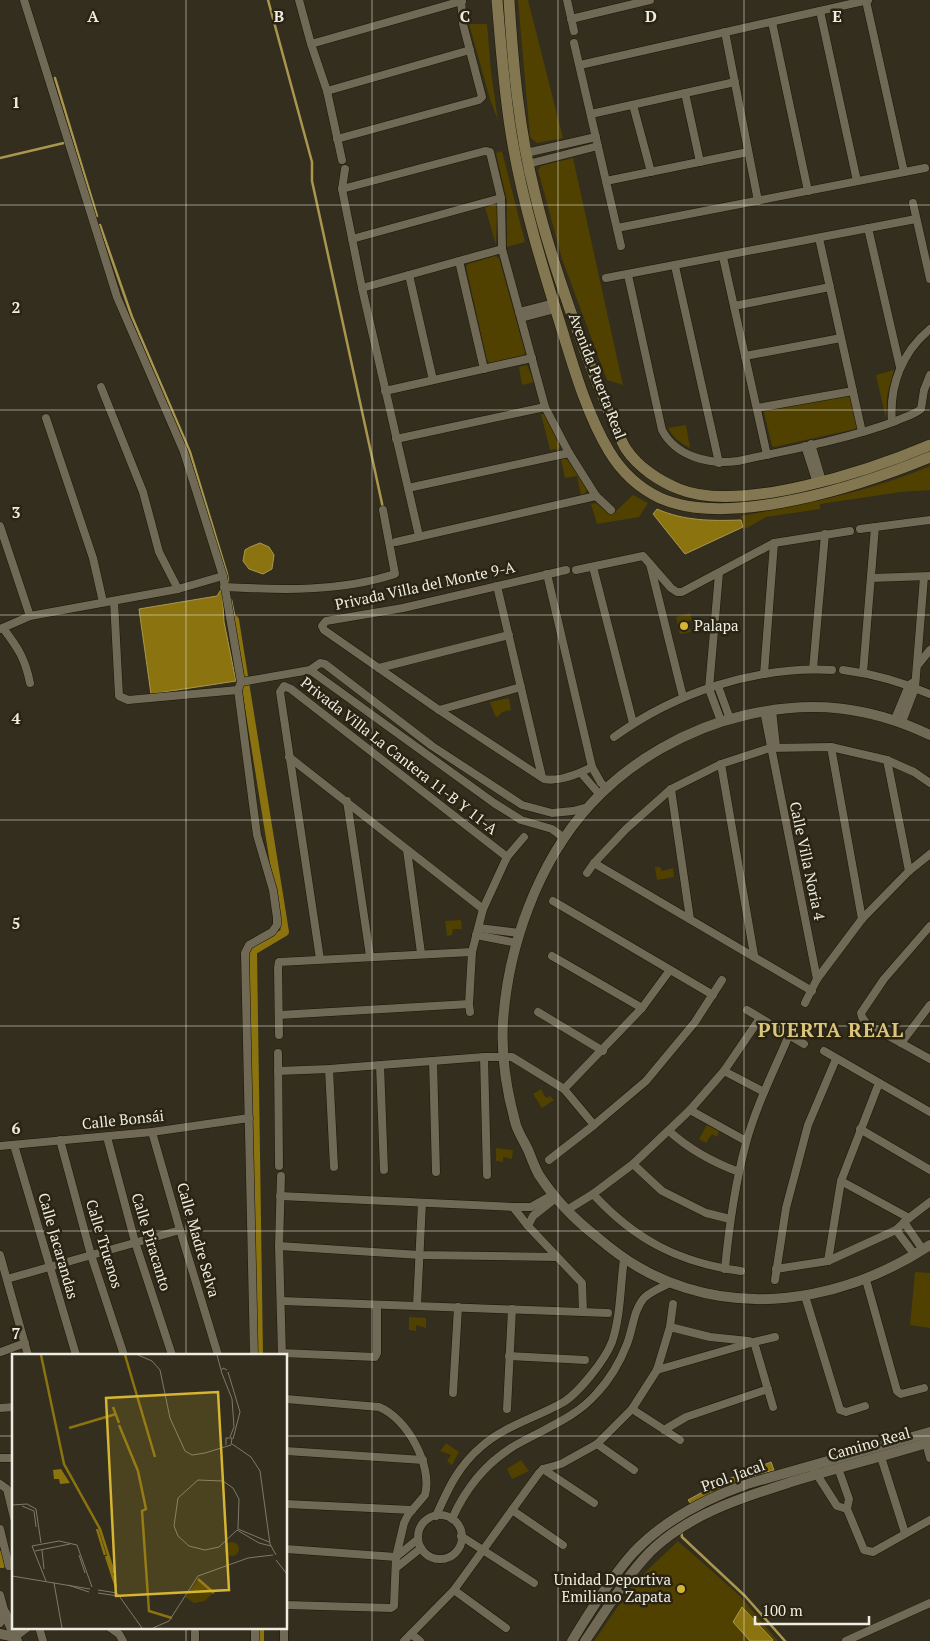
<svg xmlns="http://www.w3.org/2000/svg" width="930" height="1641" font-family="'PT Serif',serif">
  <rect width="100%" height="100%" fill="#332e1d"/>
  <!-- green -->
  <g fill="#504100">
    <path d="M518,0h10l35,138 -26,5 -7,-6z"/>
    <path d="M469,24h18l4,47 7,50 -8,-22z"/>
    <path d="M502,151l23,91 -18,5v-46l-11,-48z"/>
    <path d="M573,158l50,227 -16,-5 -45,-121 -24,-89 3,-4z"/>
    <path d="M494,205l3,2 -1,38 -11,-38z"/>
    <path d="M495,256l4,2 26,94 -1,3 -34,8 -3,-3 -21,-93 2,-3z"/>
    <path d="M527,365l7,17 -12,3 -3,-18z"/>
    <path d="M894,370l-7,26 -1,23 -10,-44z"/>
    <path d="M847,396l4,1 6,30 -2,2 -81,18 -2,-1 -8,-33 1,-2z"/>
    <path d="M541,414h4l15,32 -1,3 -9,1z"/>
    <path d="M686,425l4,23c-10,-5 -16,-10 -22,-20z"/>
    <path d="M565,458l3,2 19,30 -1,3 -5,2 -4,-19 -12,2 -4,-19z"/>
    <path d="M930,466v24l-29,2 -81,12v5l-54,8 -21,12 -4,-13c65,-12 128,-24 189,-50z"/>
    <path d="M633,495l15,8 -9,14 -42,7 -6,-20 5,-1 12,10 5,1z"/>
    <path d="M690,613l2,7 -5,1 4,11 -11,2 -4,-17z"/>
    <path d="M509,698l2,12 -9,2 -4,5 -3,-1 -5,-14z"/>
    <path d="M655,867h5l2,4 11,-3 1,9 -17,3z"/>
    <path d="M461,920l1,9h-9l-1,6 -5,1 -2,-15z"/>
    <path d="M541,1089l5,9 4,-2 4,4 -12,8 -9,-14z"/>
    <path d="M707,1125l12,6 -2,6 -5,-3 -6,9 -7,-4z"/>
    <path d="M496,1148l17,2 -1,9 -9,-2v5l-7,-1z"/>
    <path d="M915,1272l15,1v55l-20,-3z"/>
    <path d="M409,1317l17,1v10l-10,-3v6l-7,-1z"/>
    <path d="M446,1443l13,9 -7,13 -5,-4 4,-6 -11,-4z"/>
    <path d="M521,1460l8,11 -17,8 -5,-10z"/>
    <path d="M678,1541l61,54 39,46h-184l41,-59z"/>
  </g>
  <!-- water -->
  <g fill="#8b7310" stroke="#a9974f">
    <path d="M657,509c27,12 55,12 84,11l2,7 -58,27 -32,-40z"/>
    <path d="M260,543l9,4 5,8 -2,14 -9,5 -14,-5 -6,-8 2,-11 5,-3z"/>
    <path d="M222,588l2,34 12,59 -85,13 -12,-85 78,-13z"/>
    <path d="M771,1462l3,8c-29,7 -56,21 -83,34l-3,-4 33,-18z"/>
    <path d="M742,1607l31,33 -1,1h-22l-17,-19z"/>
  </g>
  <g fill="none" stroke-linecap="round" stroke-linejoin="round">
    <!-- stream -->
    <g stroke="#a9974f" stroke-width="2.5">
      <path d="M268,0l44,162v19l71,327"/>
      <path d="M55,78l42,138"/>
      <path d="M0,158l68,-16"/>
      <path d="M100,225l32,92 58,135 37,122 1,8"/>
      <path d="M231,600l4,20"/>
      <path d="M681,1530l1,7 63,59 40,45"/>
    </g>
    <!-- canal -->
    <g stroke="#8b7310" stroke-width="8">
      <path d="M235,620l50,312 -32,19 6,404"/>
      <path d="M0,1555l2,9"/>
      <path d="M260,1627v14"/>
    </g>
    <defs>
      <g id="minor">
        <path d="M24,0l93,297 67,155 39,124 18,106 -3,8 19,145 16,55 4,28v7l-5,7 -23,13 -4,8 9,402"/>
        <path d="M299,0l12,44 16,47 15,69"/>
        <path d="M567,0l7,31"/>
        <path d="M866,1l38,171"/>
        <path d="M820,11l37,170"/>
        <path d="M571,19l79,-19"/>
        <path d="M772,22l36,169"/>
        <path d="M725,32l33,169"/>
        <path d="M574,43l47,203"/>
        <path d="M311,44l151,-43"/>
        <path d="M580,65l288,-65"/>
        <path d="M327,91l143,-41"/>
        <path d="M685,93l15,69"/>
        <path d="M633,105l18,67"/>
        <path d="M591,114l144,-32"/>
        <path d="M337,139l142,-39 3,-3 -19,-73 -2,-24"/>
        <path d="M526,153l70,-16"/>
        <path d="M528,164l70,-18"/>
        <path d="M345,169l-3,20 20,99 57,248"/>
        <path d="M606,181l142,-29"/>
        <path d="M342,189l143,-38 5,1 11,46 1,51 43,158 24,46 27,43 15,14"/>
        <path d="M913,203l17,76"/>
        <path d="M617,228l308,-60"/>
        <path d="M868,228l32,139"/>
        <path d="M819,238l43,194"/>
        <path d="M352,239l149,-41"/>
        <path d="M723,257l44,198"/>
        <path d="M459,261l25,108"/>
        <path d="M675,266l44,197"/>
        <path d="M409,275l24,105"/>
        <path d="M628,275l34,155c14,27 48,35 76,31 51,-11 110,-22 158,-40 8,-4 18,-6 25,-12l3,-19 6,-15"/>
        <path d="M606,278l310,-59"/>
        <path d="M362,288l140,-39"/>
        <path d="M734,306l96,-19"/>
        <path d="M519,312l35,-9"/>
        <path d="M521,318l34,-9"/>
        <path d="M745,356l96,-18"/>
        <path d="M101,387l42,105 16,60 19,37"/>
        <path d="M385,391l147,-33"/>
        <path d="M757,408l96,-17"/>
        <path d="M46,418l47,140 10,44"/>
        <path d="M892,422c-3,-36 10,-70 38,-93"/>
        <path d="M396,439l149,-32"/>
        <path d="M811,444l11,37"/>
        <path d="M805,446l11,34"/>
        <path d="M408,488l161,-35"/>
        <path d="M0,526l30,90"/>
        <path d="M860,529l70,-9"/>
        <path d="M396,542l200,-46"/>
        <path d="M650,564l33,133"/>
        <path d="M593,567l40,156"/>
        <path d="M566,570l-163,38 -77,13 -4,5 2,4 115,80 105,69c16,3 34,-5 48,-12"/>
        <path d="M576,570l67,-14 28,32 6,4h5l92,-49 76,-12"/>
        <path d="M719,573l-10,116 12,32"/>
        <path d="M547,574l45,193 9,16 6,5"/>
        <path d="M871,578l59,-2"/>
        <path d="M497,586l45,191"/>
        <path d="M224,587c57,3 116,5 171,-13l-12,-64"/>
        <path d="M114,601l5,95 9,4 110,-10"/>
        <path d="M3,628c15,20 22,30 27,55"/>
        <path d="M0,629l30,-13 148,-27 45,-13"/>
        <path d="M917,666l13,-16"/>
        <path d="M379,668l130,-33"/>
        <path d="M813,669l12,-135"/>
        <path d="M310,670l184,133 27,17 31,9 12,9"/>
        <path d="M843,670c31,4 59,12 87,24"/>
        <path d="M863,673l12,-146"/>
        <path d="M764,674l10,-131"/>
        <path d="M241,682l69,-12 10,-7 5,1 107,82 90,59 30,8 21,-2 15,-4"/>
        <path d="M718,686l12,33"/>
        <path d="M439,710l82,-23"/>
        <path d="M772,710l4,37"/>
        <path d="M764,711l53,268"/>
        <path d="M895,719l14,-34 3,-2"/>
        <path d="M902,722l13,-34 9,-111"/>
        <path d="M614,737c62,-45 142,-71 218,-67"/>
        <path d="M831,747l31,172"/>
        <path d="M289,757l194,152"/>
        <path d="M887,760l22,111"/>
        <path d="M721,764l33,191"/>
        <path d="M581,773l19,22"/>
        <path d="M671,789l19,130"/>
        <path d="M347,801l23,155"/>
        <path d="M407,850l14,103"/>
        <path d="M594,863l218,128"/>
        <path d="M587,873l7,-10 32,-34 45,-40 50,-25 49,-16 61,-1 56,13 27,12 16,11"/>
        <path d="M553,901l160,94"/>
        <path d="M930,926l-46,53 -23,34 1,4 5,7 63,35"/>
        <path d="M479,928l40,5"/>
        <path d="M476,935l41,8"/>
        <path d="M552,956l90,52"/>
        <path d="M320,959l-40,-267 4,-6 7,3 216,168"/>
        <path d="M805,1003l12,-24 45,-60 47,-48 21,-17"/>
        <path d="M747,1010l57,34"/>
        <path d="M470,1012l-1,-8 3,-52 11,-43 24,-52 17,-20"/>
        <path d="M538,1012l65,39"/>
        <path d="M279,1015l190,-11"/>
        <path d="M279,1035l-1,-67 1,-6 193,-10"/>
        <path d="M901,1043l29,-38"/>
        <path d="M824,1051l106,61"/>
        <path d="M278,1053l1,113"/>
        <path d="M484,1057l3,118"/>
        <path d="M433,1061l3,111"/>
        <path d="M380,1065l4,105"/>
        <path d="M329,1069l5,98"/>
        <path d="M278,1071l51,-2 155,-12h28l52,32 30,36"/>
        <path d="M724,1071l40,21"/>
        <path d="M564,1089l78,-81 28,-38"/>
        <path d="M690,1110l56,31"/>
        <path d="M860,1129l70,41"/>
        <path d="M669,1131c21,19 43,31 70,41"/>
        <path d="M152,1132l28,98 38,125"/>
        <path d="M107,1137l28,105 37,113"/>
        <path d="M60,1140l31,115 33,100"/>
        <path d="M14,1145l62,210"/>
        <path d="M0,1146l152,-14 97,-14"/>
        <path d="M549,1160l45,-35 52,-44 49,-59 27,-42"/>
        <path d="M633,1164l29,27 44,22 24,6"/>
        <path d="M281,1176l-2,70 3,109"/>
        <path d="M841,1181l68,37"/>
        <path d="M593,1194c42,46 87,69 148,77"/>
        <path d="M280,1196l233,11 15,19 54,57 1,29"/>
        <path d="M513,1207h18l23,-13"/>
        <path d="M567,1210l26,-16 40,-30 57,-54 34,-39 36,-53"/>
        <path d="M904,1222l19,28"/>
        <path d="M528,1226l5,-10 19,-15"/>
        <path d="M896,1230l19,25"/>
        <path d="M279,1246l141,9 136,2"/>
        <path d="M0,1255l28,100"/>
        <path d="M828,1261l13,-80 38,-98"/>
        <path d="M725,1269c4,-43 10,-85 21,-126 10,-37 28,-72 43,-108"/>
        <path d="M776,1269l52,-8 68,-31 13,-12 21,-16"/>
        <path d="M7,1279l173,-49"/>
        <path d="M775,1280l11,-72 22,-83 28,-66"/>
        <path d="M866,1280l31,111 4,3 23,-6"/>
        <path d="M805,1296l35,114 6,2 19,-6"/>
        <path d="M282,1301l326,12"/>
        <path d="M417,1305l5,-102"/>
        <path d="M670,1327l40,10 39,4"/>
        <path d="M754,1342l19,65"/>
        <path d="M1,1352l24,-9"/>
        <path d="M282,1353l93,4 2,-4v-48"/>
        <path d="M509,1356l76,4"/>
        <path d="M657,1370l97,-28 21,-5"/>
        <path d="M453,1393l5,-86"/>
        <path d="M286,1399l93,8c28,11 54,59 46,88l-17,20 -4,8 -8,34 -2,49 -3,2 -105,-3"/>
        <path d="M0,1408l14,-1"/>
        <path d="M507,1409l5,-100"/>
        <path d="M632,1409l48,31"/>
        <path d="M664,1430l22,-13 82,-28"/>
        <path d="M926,1443l4,15"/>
        <path d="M597,1444l37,26"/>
        <path d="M286,1451l137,9"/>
        <path d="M881,1457l24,76"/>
        <path d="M0,1458h14"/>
        <path d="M838,1468l11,31 -2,10 17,41 9,2 57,-32"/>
        <path d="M543,1469l51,34"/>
        <path d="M814,1470l23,36 10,3"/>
        <path d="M0,1484l7,5 7,29"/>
        <path d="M286,1504l126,6"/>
        <path d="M512,1510l51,35"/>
        <circle cx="440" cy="1537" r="22"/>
        <path d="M436,1516c12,-27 22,-50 46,-70 23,-20 53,-28 80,-43 16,-9 43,-43 50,-61 9,-27 8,-55 12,-83"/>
        <path d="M452,1519c15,-34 39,-62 73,-79 26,-14 52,-24 72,-47 13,-14 23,-31 30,-49 6,-15 6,-33 17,-46 6,-6 18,-11 26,-15"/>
        <path d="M0,1529l9,37"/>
        <path d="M461,1536l73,47"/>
        <path d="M286,1549l110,8 22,-18"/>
        <path d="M396,1568l25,-20"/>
        <path d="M454,1590l52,38"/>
        <path d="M0,1595l5,18 -5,10"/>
        <path d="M39,1627l4,14"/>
        <path d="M109,1627l10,7 4,7"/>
        <path d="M411,1634l9,7"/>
        <path d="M15,1637l13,-10"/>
        <path d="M195,1641v-9"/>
        <path d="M255,1641v-14"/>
        <path d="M284,1641v-14"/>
        <path d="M404,1641l50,-51 85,-117 4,-4 18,-5 36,-20 35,-35 25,-39 13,-43 3,-23"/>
        <path d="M846,1641l84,-38"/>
      </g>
      <g id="tertiary">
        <path d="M930,735c-61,-29 -118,-35 -184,-20 -58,13 -116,46 -156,90 -52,57 -82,141 -87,217 -2,33 4,71 13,103 3,9 9,18 13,27 3,8 6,16 10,23 15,23 36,45 58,62 28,24 54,40 89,51 83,26 173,4 244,-43"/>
        <path d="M0,1612l5,1 12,28"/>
        <path d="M0,1634l15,3"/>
        <path d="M572,1641c18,-30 38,-62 61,-88 31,-33 72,-54 114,-69l183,-52"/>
        <path d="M585,1641c21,-30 40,-63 65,-89 39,-38 91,-54 141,-70 46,-14 93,-26 139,-40"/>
      </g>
      <g id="secondary">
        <path d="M497,0c4,46 7,93 15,139 11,66 31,130 51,194 12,39 25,83 46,118 12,20 30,37 51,47 70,31 202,-13 270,-41"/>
        <path d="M509,0c4,65 10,131 26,194 13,55 32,109 52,163 10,25 19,50 30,74 3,5 5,12 9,18 12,18 33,32 53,40 61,25 192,-19 251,-44"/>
      </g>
    </defs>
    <!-- minor casing -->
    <use href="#minor" stroke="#1b1606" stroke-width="9"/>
    <!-- tertiary casing -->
    <use href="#tertiary" stroke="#1b1606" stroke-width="11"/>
    <!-- secondary casing -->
    <use href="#secondary" stroke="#1b1606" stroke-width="12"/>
    <!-- minor -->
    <use href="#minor" stroke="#6f6956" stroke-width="8"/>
    <!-- tertiary -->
    <use href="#tertiary" stroke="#6f6956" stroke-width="10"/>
    <!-- secondary -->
    <use href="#secondary" stroke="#827750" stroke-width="11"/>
  </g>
  <!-- grid -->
  <path fill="none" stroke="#efece1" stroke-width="1" stroke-opacity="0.55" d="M186,0v1355M372,0v1641M558,0v1641M744,0v1641M0,205h930M0,410h930M0,615h930M0,820h930M0,1026h930M0,1231h930M0,1436h14M286,1436h644M186,1627v14"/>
  <!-- markers -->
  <g fill="#d6b534" stroke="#292413" stroke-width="2">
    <circle cx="684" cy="626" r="5"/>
    <circle cx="681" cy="1589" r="5"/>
  </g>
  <g text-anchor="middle" stroke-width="5" stroke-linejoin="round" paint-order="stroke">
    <!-- street labels -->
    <g font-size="15" fill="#efece1" stroke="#292413">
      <text transform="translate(597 376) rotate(69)" y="5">Avenida Puerta Real</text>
      <text transform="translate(425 586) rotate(-12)" y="5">Privada Villa del Monte 9-A</text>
      <text transform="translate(399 756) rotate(38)" y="5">Privada Villa La Cantera 11-B Y 11-A</text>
      <text transform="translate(807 861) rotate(78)" y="5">Calle Villa Noria 4</text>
      <text transform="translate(123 1120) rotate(-6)" y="5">Calle Bonsái</text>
      <text transform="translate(198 1240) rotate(74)" y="5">Calle Madre Selva</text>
      <text transform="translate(151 1242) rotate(73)" y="5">Calle Piracanto</text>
      <text transform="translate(104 1244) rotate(73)" y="5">Calle Truenos</text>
      <text transform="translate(58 1246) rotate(74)" y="5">Calle Jacarandas</text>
      <text transform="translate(869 1444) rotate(-16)" y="5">Camino Real</text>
      <text transform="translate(733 1476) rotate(-20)" y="5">Prol. Jacal</text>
    </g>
    <!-- poi labels -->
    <g font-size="15" fill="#efece1" stroke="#292413" text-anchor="start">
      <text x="694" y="631">Palapa</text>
      <text x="671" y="1585" text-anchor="end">Unidad Deportiva<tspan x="671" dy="17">Emiliano Zapata</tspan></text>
    </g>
    <!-- district labels -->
    <g font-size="20" font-weight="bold" letter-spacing="1" fill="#dcc579" stroke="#292413">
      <text x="831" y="1037">PUERTA REAL</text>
    </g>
  </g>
  <!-- overview -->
  <g transform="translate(12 1354)">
    <rect width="275" height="275" fill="#332e1d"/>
    <path d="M213 195a7 7 0 1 1 14 0a7 7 0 1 1-14 0ZM186,226l15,13 -8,8 -11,2 -9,-6z" fill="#504100"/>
    <path d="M49,115l9,14 -10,1 -1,-5h-5l-1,-9z" fill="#8b7310"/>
    <path fill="none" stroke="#8b7310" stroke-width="2.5" d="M29,1l23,109 36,65 14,44M113,1l30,102M101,53l6,16M107,71l19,46M57,74l47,-14M126,117l8,38 -4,2 7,100 23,7M85,175l8,26M94,202l10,31M186,225l16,14"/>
    <path fill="none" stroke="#7e7a6b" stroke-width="1" d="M126,1l14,6 8,9 10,48 15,33 7,4 13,-2 26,-8 1,-7h-6v7M205,1l4,15M215,16l-4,-2 -2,3 11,28 2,28 -4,10M216,18l12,40 -7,27M220,90l19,13 9,14 10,73 6,11M0,151l15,-1 9,5 5,34M10,152l12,5 2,16M257,188l-31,-13 1,-30 -6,-11 -10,-7 -25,-1 -20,18 -4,28 4,10 11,10 16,4 14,-3 18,-17 22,13 12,3M30,196l2,19M23,197l35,-7M67,201l6,18M264,206l11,14M0,222l78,13M34,227l-14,-35 27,-5 18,4 15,42M42,229l8,45M56,231l21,7M86,236l19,3 25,35M86,239l20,3M141,274l16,-7 29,-45 50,-18 25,-3"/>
    <path fill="#d6b534" fill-opacity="0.15" stroke="#d6b534" stroke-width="2.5" d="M206,38l11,198 -113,6 -10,-198z"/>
    <rect width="275" height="275" fill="none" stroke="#efece1" stroke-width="2.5"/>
  </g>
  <g font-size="16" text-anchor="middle" font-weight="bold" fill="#efece1" stroke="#292413" stroke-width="5" stroke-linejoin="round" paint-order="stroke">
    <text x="93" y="22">A</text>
    <text x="279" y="22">B</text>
    <text x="465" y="22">C</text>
    <text x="651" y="22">D</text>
    <text x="837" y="22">E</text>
    <text x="16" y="108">1</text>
    <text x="16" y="313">2</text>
    <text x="16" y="518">3</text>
    <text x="16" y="724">4</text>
    <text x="16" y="929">5</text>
    <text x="16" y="1134">6</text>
    <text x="16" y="1339">7</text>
  </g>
  <!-- scale -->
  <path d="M755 1616v8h114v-8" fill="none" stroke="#efece1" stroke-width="2.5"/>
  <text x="762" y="1616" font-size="15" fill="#efece1" stroke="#292413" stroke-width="4" paint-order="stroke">100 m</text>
</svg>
